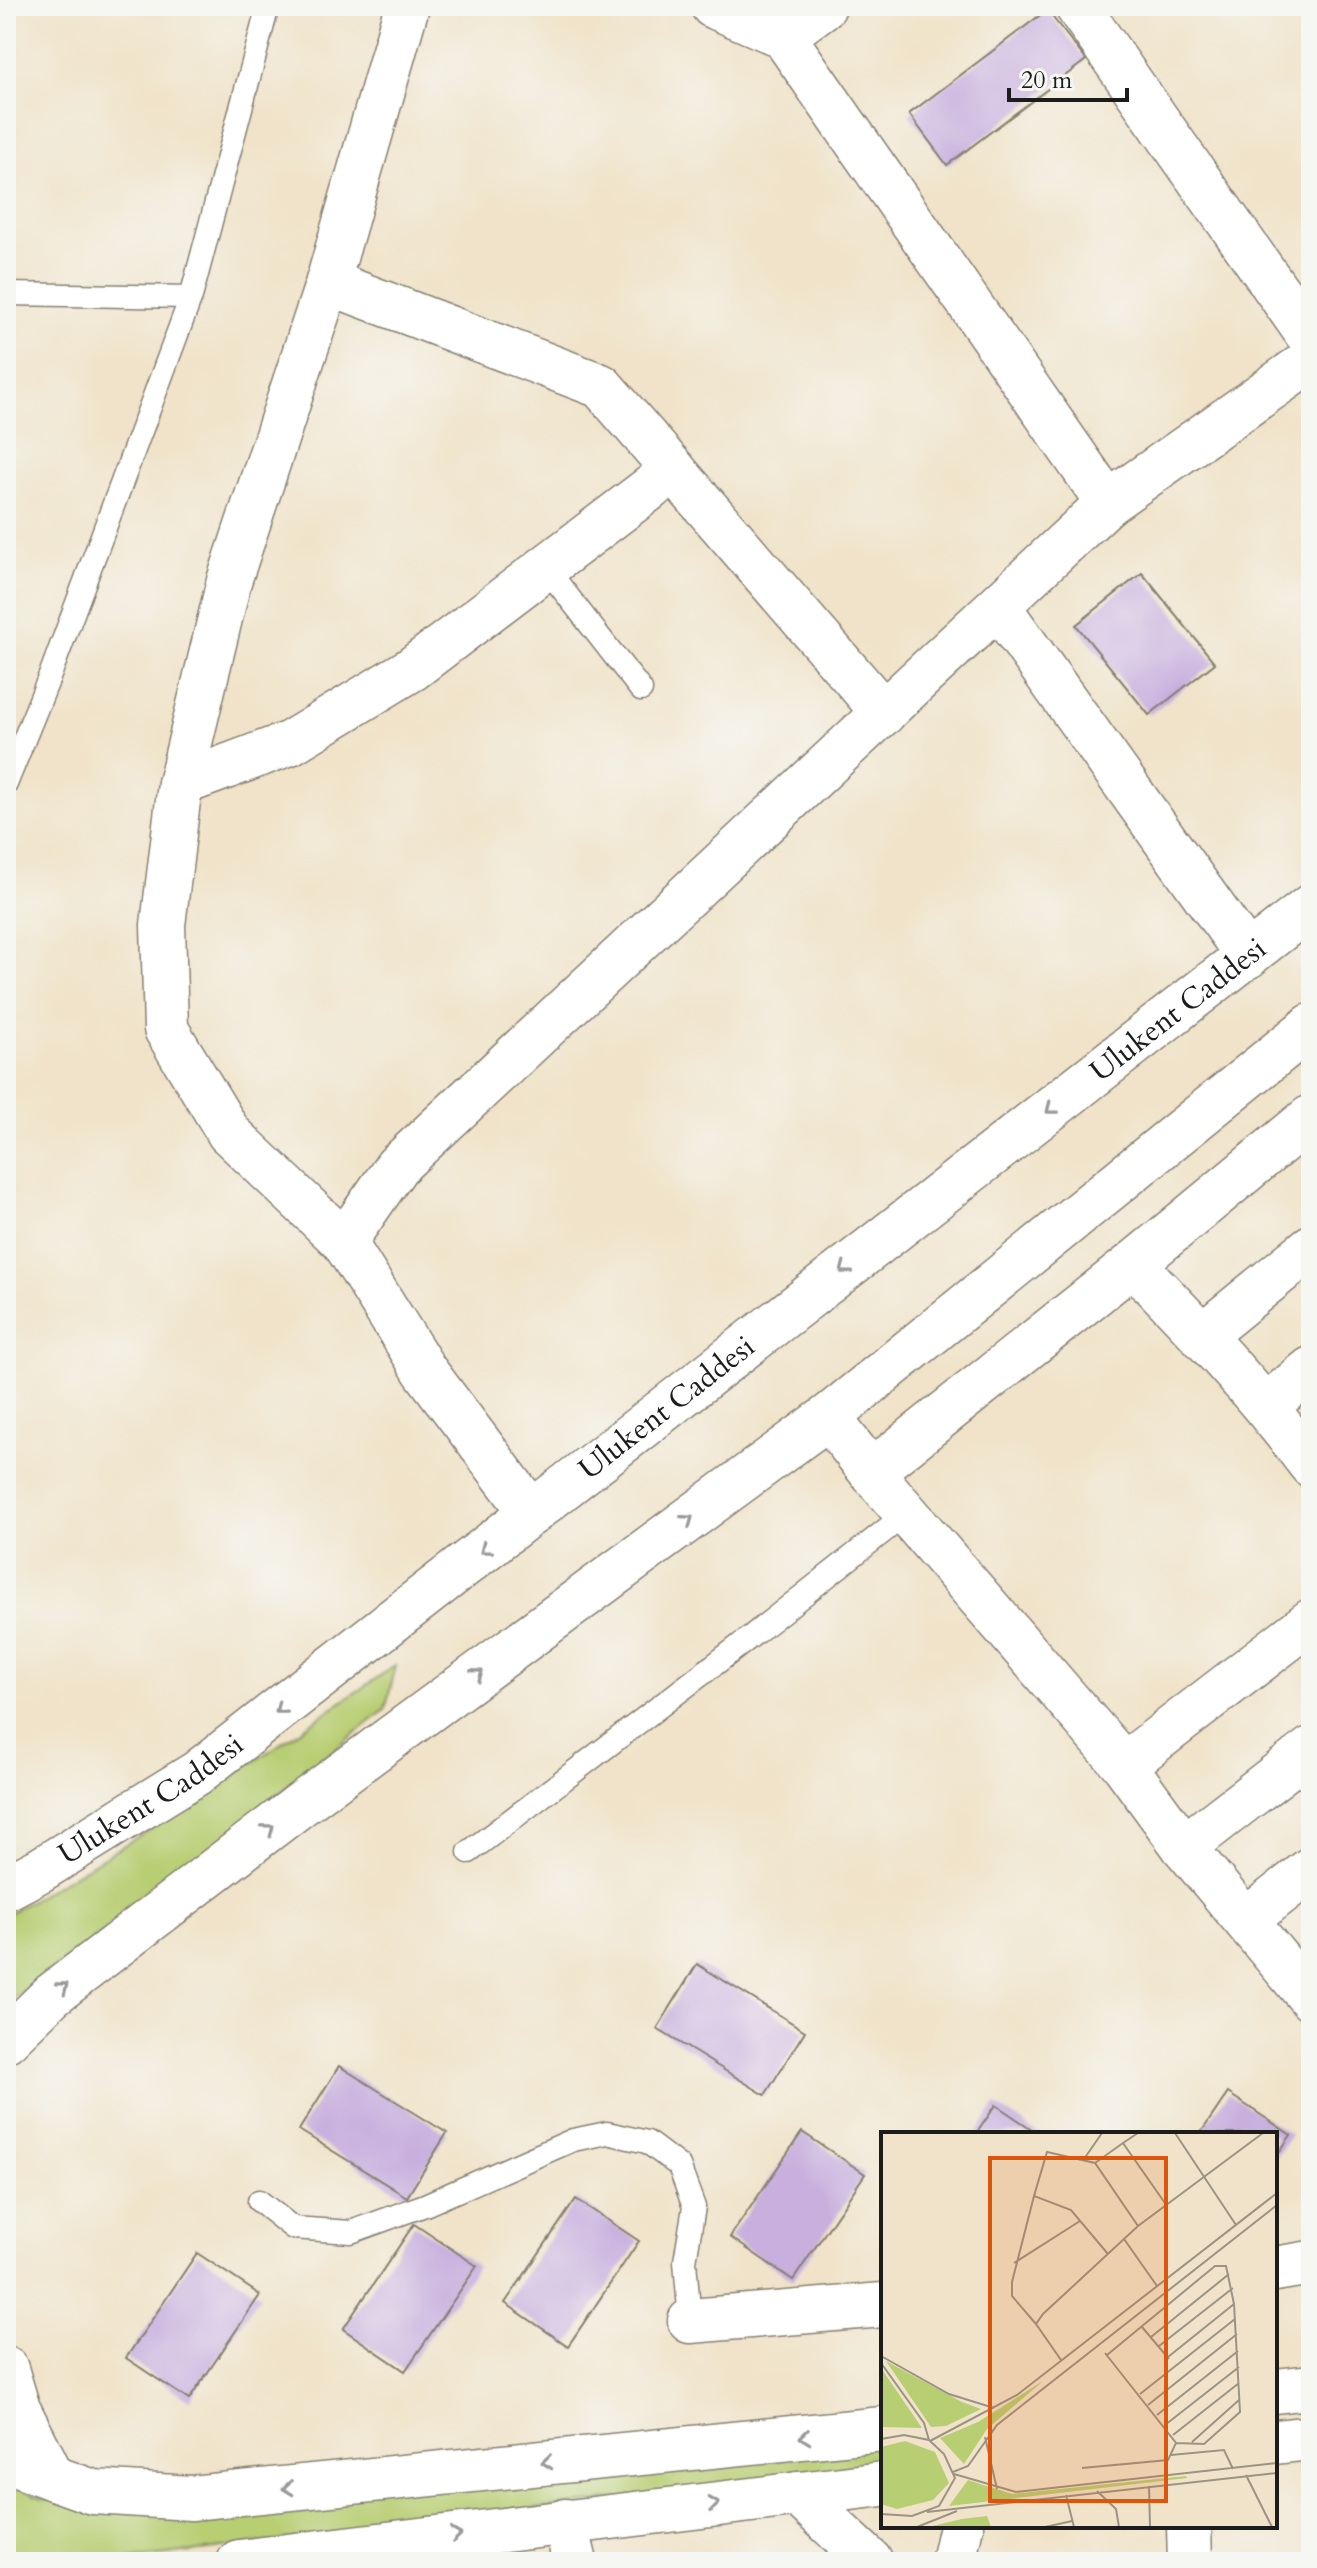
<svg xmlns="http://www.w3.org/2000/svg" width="1317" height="2568" font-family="Cardo,serif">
  <rect width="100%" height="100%" fill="#f6f6f2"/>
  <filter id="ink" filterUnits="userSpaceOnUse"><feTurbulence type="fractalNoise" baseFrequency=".0125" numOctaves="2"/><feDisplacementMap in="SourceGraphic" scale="16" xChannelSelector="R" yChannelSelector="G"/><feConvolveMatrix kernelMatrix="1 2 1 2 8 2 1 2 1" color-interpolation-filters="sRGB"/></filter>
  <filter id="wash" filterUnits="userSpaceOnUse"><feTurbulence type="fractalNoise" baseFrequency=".006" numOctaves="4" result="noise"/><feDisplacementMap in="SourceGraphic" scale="32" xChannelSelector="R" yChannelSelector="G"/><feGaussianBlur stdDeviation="1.8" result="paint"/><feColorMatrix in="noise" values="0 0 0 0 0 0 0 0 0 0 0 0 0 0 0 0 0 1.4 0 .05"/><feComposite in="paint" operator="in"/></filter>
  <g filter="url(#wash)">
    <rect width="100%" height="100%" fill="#f0e3c9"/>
    <!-- green -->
    <g fill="#b8ce73" stroke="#6a7548" stroke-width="2">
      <path d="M396,1665l-11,45 -290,229 -89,64v-88l177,-105z"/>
      <path d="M883,2439v27l-772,96h-105v-80l37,16 48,13z"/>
    </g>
    <g id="blocks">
      <!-- building -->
      <g fill="#c8afde">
        <path d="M1047,10l39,50 -139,105 -38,-51z"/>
        <path d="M1142,573l73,90 -66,52 -73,-90z"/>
        <path d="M697,1964l108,67 -40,64 -108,-66z"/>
        <path d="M339,2066l108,67 -40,64 -108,-67z"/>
        <path d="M1228,2093l63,42 -16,23v-24h-75z"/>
        <path d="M996,2105l43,29h-63z"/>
        <path d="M802,2132l63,42 -72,106 -63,-43z"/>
        <path d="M576,2199l63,42 -71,105 -63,-43z"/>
        <path d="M414,2224l63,42 -72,105 -62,-42z"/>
        <path d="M197,2253l63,42 -71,105 -63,-42z"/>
      </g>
    </g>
  </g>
  <g filter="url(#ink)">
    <use href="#blocks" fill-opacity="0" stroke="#868072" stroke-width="2"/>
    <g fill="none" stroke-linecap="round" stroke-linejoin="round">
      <defs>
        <g id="service">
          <path d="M6,294l185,3"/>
          <path d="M546,568l95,122"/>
          <path d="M6,784l43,-106 142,-381 77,-291"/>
          <path d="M469,1852l275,-210 163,-129"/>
          <path d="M259,2201l34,27 58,4 74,-27 148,-65 34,-7 40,9 32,24 15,41 -9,54 5,60"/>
        </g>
        <g id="minor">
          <path d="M407,6l-79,276 273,104 283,327"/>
          <path d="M713,6l70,30 325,467"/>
          <path d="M1077,6l234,333"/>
          <path d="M783,36l41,-30"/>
          <path d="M328,282l-99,299 -49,203 -17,141 3,104 63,104 115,109"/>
          <path d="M998,606l250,350"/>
          <path d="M180,784l110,-41 122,-74 262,-199"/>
          <path d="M1133,1264c64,65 123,128 178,201"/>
          <path d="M1203,1335l108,-88"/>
          <path d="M1266,1406l45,-37"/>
          <path d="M828,1417l43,55 253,293 60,82 127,152"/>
          <path d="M871,1472l262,-208 178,-147"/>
          <path d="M532,1513l-107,-142 -81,-129 53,-76 711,-663 203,-143"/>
          <path d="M1124,1765l187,-144"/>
          <path d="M1184,1847l127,-98"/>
          <path d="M1246,1920l65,-51"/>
          <path d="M1275,2269l36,-6"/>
          <path d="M690,2321l193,-16"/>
          <path d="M798,2494l73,68"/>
          <path d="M565,2521l10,41"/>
          <path d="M1189,2526l1,36"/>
          <path d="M953,2562l8,-36"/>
        </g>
        <g id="tertiary">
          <path id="s1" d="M6,1888l34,-18 157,-97 1114,-867"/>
          <path d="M6,2040l46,-45 248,-190 528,-388 483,-391"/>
        </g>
        <g id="secondary">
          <path d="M6,2369l12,40 35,69"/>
          <path d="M1275,2391l36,-4"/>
          <path d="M1275,2442l36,-4"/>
          <path d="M6,2461l87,31 98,6 692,-69"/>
          <path d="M239,2562l644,-78"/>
        </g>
      </defs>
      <!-- service casing -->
      <use href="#service" stroke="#868072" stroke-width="25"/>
      <!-- minor casing -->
      <use href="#minor" stroke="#868072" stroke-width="47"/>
      <!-- tertiary casing -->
      <use href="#tertiary" stroke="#868072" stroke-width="47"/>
      <!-- secondary casing -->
      <use href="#secondary" stroke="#868072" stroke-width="47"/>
      <!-- service -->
      <use href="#service" stroke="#fff" stroke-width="22"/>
      <!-- minor -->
      <use href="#minor" stroke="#fff" stroke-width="44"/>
      <!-- tertiary -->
      <use href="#tertiary" stroke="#fff" stroke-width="44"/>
      <!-- secondary -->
      <use href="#secondary" stroke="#fff" stroke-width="44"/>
    </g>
    <!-- one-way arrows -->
    <defs><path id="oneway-chevron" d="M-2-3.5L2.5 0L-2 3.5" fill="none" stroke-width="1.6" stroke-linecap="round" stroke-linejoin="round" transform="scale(2)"/></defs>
    <g stroke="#999">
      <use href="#oneway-chevron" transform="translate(1051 1109) rotate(142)"/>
      <use href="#oneway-chevron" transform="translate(845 1269) rotate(142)"/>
      <use href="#oneway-chevron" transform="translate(688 1520) rotate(-36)"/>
      <use href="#oneway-chevron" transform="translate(485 1549) rotate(142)"/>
      <use href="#oneway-chevron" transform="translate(478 1674) rotate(-36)"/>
      <use href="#oneway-chevron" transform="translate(280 1709) rotate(142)"/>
      <use href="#oneway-chevron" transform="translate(269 1829) rotate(-38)"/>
      <use href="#oneway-chevron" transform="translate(63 1987) rotate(-38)"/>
      <use href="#oneway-chevron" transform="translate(805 2437) rotate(174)"/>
      <use href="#oneway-chevron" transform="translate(547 2462) rotate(174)"/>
      <use href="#oneway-chevron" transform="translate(288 2488) rotate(174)"/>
      <use href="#oneway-chevron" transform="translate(714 2504) rotate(-7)"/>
      <use href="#oneway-chevron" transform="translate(456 2535) rotate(-7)"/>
    </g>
  </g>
  <g text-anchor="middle" stroke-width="6" stroke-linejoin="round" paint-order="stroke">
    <!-- street labels -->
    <g font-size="30" fill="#1c1c1c" stroke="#f6f6f2">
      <text dy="10" stroke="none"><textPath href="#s1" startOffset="1466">Ulukent Caddesi</textPath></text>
      <text dy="10" stroke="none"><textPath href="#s1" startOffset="818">Ulukent Caddesi</textPath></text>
      <text dy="10" stroke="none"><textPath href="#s1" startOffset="170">Ulukent Caddesi</textPath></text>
    </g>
  </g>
  <!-- overview -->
  <g transform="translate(881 2132)">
    <rect width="396" height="396" fill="#f0e3c9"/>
    <path d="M5,229l76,41 19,7 -35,17 -15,1zM0,236l41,60 -41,-1zM162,249l-56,48 -23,35 -24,-26 38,-16zM24,309l30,11 14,31 -16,17 -36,9 -16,-5v-57zM305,344l1,2 -238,28 19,-26 44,14zM106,384l4,11h-63l34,-8z" fill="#b8ce73"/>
    <path fill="none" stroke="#9b9384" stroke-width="2" d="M257,1l-15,10 44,63M294,1l61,92M203,27l18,-26M214,31l28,-20M153,64l-22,86v14l24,28M243,107l33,47M227,122l-37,-44 -37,-14 13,-44 48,11 43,63M133,131l66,-42M261,195l27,32M270,205l78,-63M278,214l74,-58M226,223l108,-89h11l8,38 6,108 -36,32 -28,-1M0,224l68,38 45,14M287,225l66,-53M180,228l-25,-36 7,-10 95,-88 125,-93M0,231l43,60 5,17M259,262l95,-75M267,273l89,-71M276,283l81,-64M284,293l74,-58M292,303l66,-52M104,305l12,52M0,307l23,-4 25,5 15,14 11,24 -16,28 -27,10 -31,-2M49,309l87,-46 260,-202M311,310l47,-42M290,323l53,-5 9,19M201,336l86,-8 8,-17 -71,-90M72,340l15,-6 29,-41 280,-220M73,342l62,18 261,-29M365,343l26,52M268,354l1,41M216,359l19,18 3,18M185,363l8,32M46,380l350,-39M36,395l40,-16M164,395l27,-6"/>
    <path fill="#de560d" fill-opacity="0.15" stroke="#de560d" stroke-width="4" d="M109,26h176v343h-176z"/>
    <rect width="396" height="396" fill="none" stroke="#1c1c1c" stroke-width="4"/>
  </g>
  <!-- margin -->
  <rect width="1317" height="2568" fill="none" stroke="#f6f6f2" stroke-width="32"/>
  <!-- scale -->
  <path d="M1009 88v12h118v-12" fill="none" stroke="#1c1c1c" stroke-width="4"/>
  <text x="1021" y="88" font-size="24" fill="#1c1c1c" stroke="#f6f6f2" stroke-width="6" paint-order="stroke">20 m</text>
</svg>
